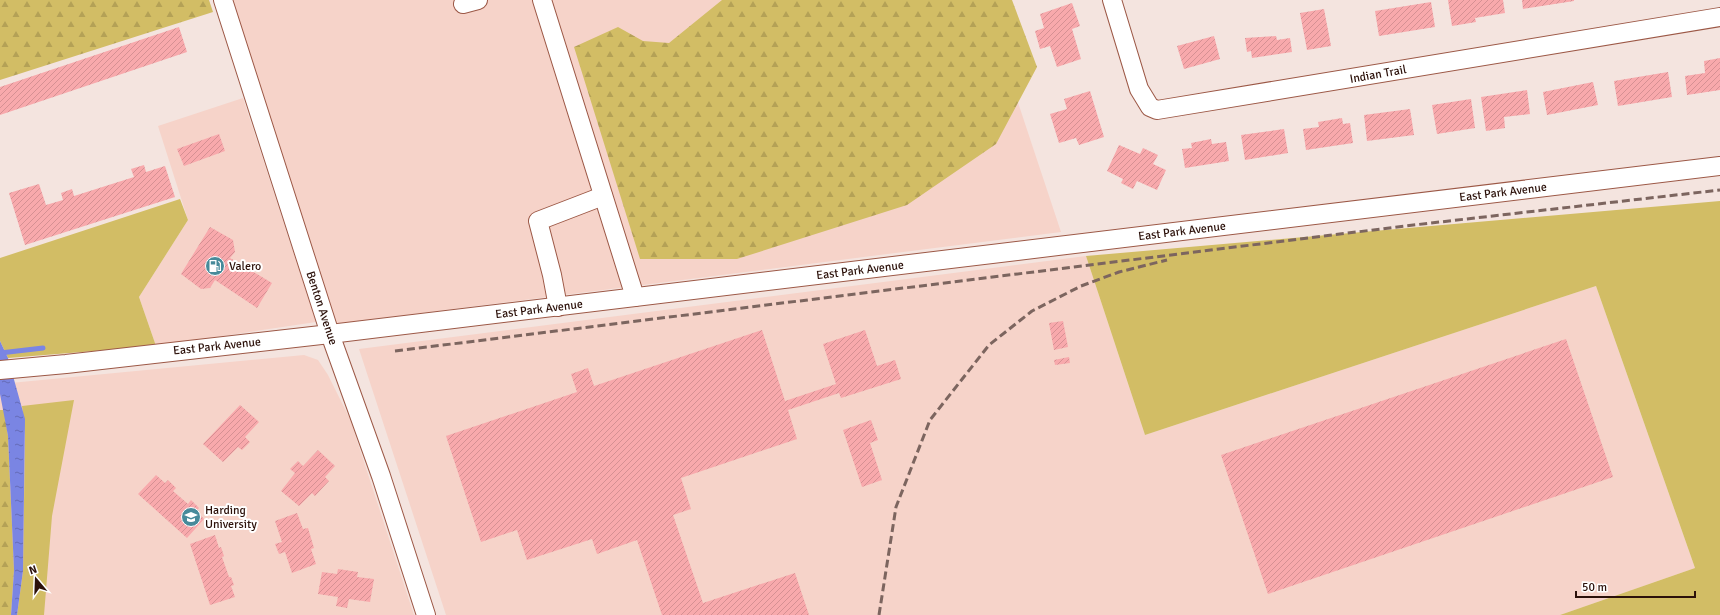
<svg xmlns="http://www.w3.org/2000/svg" width="1720" height="615" font-family="Signika,sans-serif">
  <defs>
    <pattern id="forest-firs" width="22" height="20" patternUnits="userSpaceOnUse"><rect width="22" height="20" fill="#d2bd65"/><path d="M5 1l3.5 6h-7zM16 11l3.5 6h-7z" fill="#b4a156"/></pattern>
    <pattern id="water-ripples" width="26" height="14" patternUnits="userSpaceOnUse"><rect width="26" height="14" fill="#7a85e3"/><path d="M2 4q2-2 4 0t4 0M15 11q2-2 4 0t4 0" fill="none" stroke="#646bb6"/></pattern>
    <pattern id="building-hatch" width="6" height="6" patternUnits="userSpaceOnUse"><rect width="6" height="6" fill="#f8a9ac"/><path d="M-1 1l2-2M0 6l6-6M5 7l2-2" fill="none" stroke="#d59093"/></pattern>
  </defs>
  <rect width="100%" height="100%" fill="#f4e4df"/>
  <!-- built -->
  <g fill="#f6d3c9">
    <path d="M225,0h759l77,232 -726,92z"/>
    <path d="M243,98l73,224 -160,24 -17,-49 49,-77 -30,-94z"/>
    <path d="M1086,256l59,179 451,-149 99,282 -135,47h-1114l-87,-266z"/>
    <path d="M304,355l14,5 10,15 22,44 64,196h-414v-231z"/>
  </g>
  <!-- green -->
  <g fill="#d2bd65">
    <path d="M180,199l8,21 -49,77 17,49 -148,12 -8,-17v-83z"/>
    <path d="M1720,201v414h-160l135,-47 -99,-282 -451,149 -59,-179z"/>
    <path d="M74,400l-22,116 -8,99h-27l6,-44 2,-136 -3,-29z"/>
  </g>
  <!-- forest -->
  <g fill="url(#forest-firs)">
    <path d="M0,0h209l4,12 -213,68z"/>
    <path d="M722,0h290l25,67 -41,77 -89,61 -170,54h-97l-66,-212 44,-20 25,14 26,2z"/>
    <path d="M0,410h4l4,26 6,134 -3,45h-11z"/>
  </g>
  <!-- water -->
  <path fill="url(#water-ripples)" d="M0,341l8,17 17,61 -2,152 -6,44h-6l3,-45 -6,-134 -8,-42z"/>
  <g fill="none" stroke-linecap="round" stroke-linejoin="round">
    <!-- stream -->
    <path stroke="#7a85e3" stroke-width="5" d="M0,353l43,-5"/>
  </g>
  <!-- building -->
  <g fill="url(#building-hatch)">
    <path d="M1448,0h55l2,13 -30,5 1,4 -24,4z"/>
    <path d="M1522,0h52v1l-51,8z"/>
    <path d="M1431,2l4,25 -56,9 -4,-25z"/>
    <path d="M1072,3l8,23 -8,3 9,30 -24,8 -7,-21 -10,3 -5,-18 9,-3 -4,-14z"/>
    <path d="M1324,9l7,37 -24,4 -7,-37z"/>
    <path d="M179,27l8,25 -187,63v-28z"/>
    <path d="M1214,36l6,23 -36,10 -7,-23z"/>
    <path d="M1276,36l1,4 13,-2 2,14 -40,6 -1,-7 -4,1 -2,-14z"/>
    <path d="M1720,58v32l-33,5 -2,-19 20,-3 -1,-12z"/>
    <path d="M1668,72l4,25 -54,9 -4,-25z"/>
    <path d="M1593,82l5,23 -51,10 -4,-23z"/>
    <path d="M1527,90l3,24 -26,3 1,11 -19,3 -5,-34z"/>
    <path d="M1090,91l14,46 -25,8 -3,-7 -17,5 -9,-29 17,-5 -3,-10z"/>
    <path d="M1471,99l4,29 -38,6 -5,-29z"/>
    <path d="M1410,109l4,26 -47,6 -3,-26z"/>
    <path d="M1342,118l1,6 7,-1 3,20 -47,7 -3,-21 16,-2 -1,-5z"/>
    <path d="M1284,129l4,24 -43,7 -4,-25z"/>
    <path d="M219,134l6,17 -41,15 -7,-17z"/>
    <path d="M1211,139l1,5 14,-2 3,19 -44,7 -3,-19 10,-1 -1,-5z"/>
    <path d="M1119,145l21,9 3,-6 15,7 -5,9 13,6 -9,20 -20,-9 -4,8 -12,-6 2,-4 -16,-8z"/>
    <path d="M144,165l2,7 19,-6 10,31 -150,48 -16,-52 30,-9 7,21 17,-5 -2,-7 11,-4 2,7 60,-19 -3,-8z"/>
    <path d="M210,227l23,13 2,12 -5,6 42,25 -15,25 -42,-28 -5,8 -9,1 -20,-15z"/>
    <path d="M1063,321l5,26 -14,3 -5,-27z"/>
    <path d="M762,330l23,71 51,-17 -13,-40 42,-14 12,36 18,-6 6,19 -60,19 -2,-5 -51,17 9,29 -116,39 10,31 -18,6 30,88 92,-30 14,42h-147l-25,-75 -40,14 -5,-15 -65,21 -10,-30 -36,12 -35,-106 131,-44 -6,-18 17,-6 6,18z"/>
    <path d="M1566,339l47,138 -345,117 -47,-139z"/>
    <path d="M1069,357l1,6 -15,2 -1,-5z"/>
    <path d="M240,405l19,17 -14,15 5,5 -8,8 -4,-3 -15,15 -20,-18z"/>
    <path d="M871,420l7,20 -8,3 12,37 -20,7 -19,-57z"/>
    <path d="M318,450l17,16 -10,11 4,4 -14,15 -3,-3 -13,13 -18,-15 14,-18 -5,-4 8,-8 5,5z"/>
    <path d="M156,475l9,8 3,-3 8,8 -3,3 15,13 3,-4 8,8 -3,3 8,8 -17,19 -49,-44z"/>
    <path d="M297,513l6,16 5,-1 6,20 -3,1 5,15 -24,9 -7,-21 -6,2 -4,-10 7,-2 -7,-21z"/>
    <path d="M215,535l4,13 2,-1 3,9 -2,1 7,20h2l3,8 -3,1 4,11 -25,8 -20,-61z"/>
    <path d="M338,569l20,3 -1,5 17,2 -4,23 -21,-3 -2,9 -11,-2 2,-9 -20,-3 4,-22 15,2z"/>
  </g>
  <g fill="none" stroke-linecap="round" stroke-linejoin="round">
    <defs>
      <g id="minor">
        <path d="M223,0l107,334 51,142 45,139"/>
        <path d="M542,0l93,297"/>
        <path d="M1112,0l27,89 11,18 7,3 563,-93"/>
        <path d="M463,4l15,-4"/>
        <path d="M558,307l-6,-32 -14,-54 65,-25"/>
        <path d="M0,370l66,-6 264,-30 1390,-168"/>
      </g>
    </defs>
    <!-- minor casing -->
    <use href="#minor" stroke="#9c5846" stroke-width="20"/>
    <!-- minor -->
    <use href="#minor" stroke="#fff" stroke-width="18"/>
    <!-- rail -->
    <g stroke="#7c655f" stroke-width="3" stroke-dasharray="8 4" stroke-linecap="butt">
      <path d="M395,351l1010,-125 315,-36"/>
      <path d="M879,615l17,-108 34,-87 59,-75 43,-34 49,-25 38,-14 48,-12"/>
    </g>
  </g>
  <!-- icons -->
  <defs>
    <symbol id="fuel-disc" viewBox="-11 -11 22 22"><circle r="9.5" fill="#478a9a" stroke="#fff"/><path d="M-5.5-6h7V0h2V4h1.3V-2.5L3-4.5l.8-.8L6-3V5H2.5V1h-1V6h-7ZM-4.2-4.7v3.2H.2V-4.7Z" fill="#fff"/></symbol>
    <symbol id="university-disc" viewBox="-11 -11 22 22"><circle r="9.5" fill="#478a9a" stroke="#fff"/><path d="M0-5L7-2L0 1L-7-2ZM-4 1L0 2.5L4 1V4Q0 6-4 4Z" fill="#fff"/></symbol>
  </defs>
  <g fill-rule="evenodd">
    <use href="#fuel-disc" x="204" y="255" width="22" height="22"/>
    <use href="#university-disc" x="180" y="506" width="22" height="22"/>
  </g>
  <g text-anchor="middle" stroke-width="4" stroke-linejoin="round" paint-order="stroke">
    <!-- street labels -->
    <g font-size="12" fill="#2c110a" stroke="#fff">
      <text transform="translate(1378 74) rotate(-10)" y="4">Indian Trail</text>
      <text transform="translate(1503 192) rotate(-7)" y="4">East Park Avenue</text>
      <text transform="translate(1182 231) rotate(-7)" y="4">East Park Avenue</text>
      <text transform="translate(860 270) rotate(-7)" y="4">East Park Avenue</text>
      <text transform="translate(322 308) rotate(72)" y="4">Benton Avenue</text>
      <text transform="translate(539 309) rotate(-7)" y="4">East Park Avenue</text>
      <text transform="translate(217 346) rotate(-6)" y="4">East Park Avenue</text>
    </g>
    <!-- poi labels -->
    <g font-size="12" fill="#2c110a" stroke="#fff" text-anchor="start">
      <text x="229" y="270">Valero</text>
      <text x="205" y="514">Harding<tspan x="205" dy="14">University</tspan></text>
    </g>
  </g>
  <!-- north arrow -->
  <g transform="translate(36 579) rotate(341)" stroke="#ffffff" stroke-width="3" paint-order="stroke">
  <path d="M0-3L7 15L0 10L-7 15Z" fill="#2c110a"/>
  <text y="-6" font-size="11" font-weight="bold" text-anchor="middle" fill="#2c110a">N</text>
  </g>
  <!-- scale -->
  <path d="M1576 591v6h119v-6" fill="none" stroke="#2c110a" stroke-width="2"/>
  <text x="1582" y="591" font-size="12" fill="#2c110a" stroke="#ffffff" stroke-width="3" paint-order="stroke">50 m</text>
</svg>
